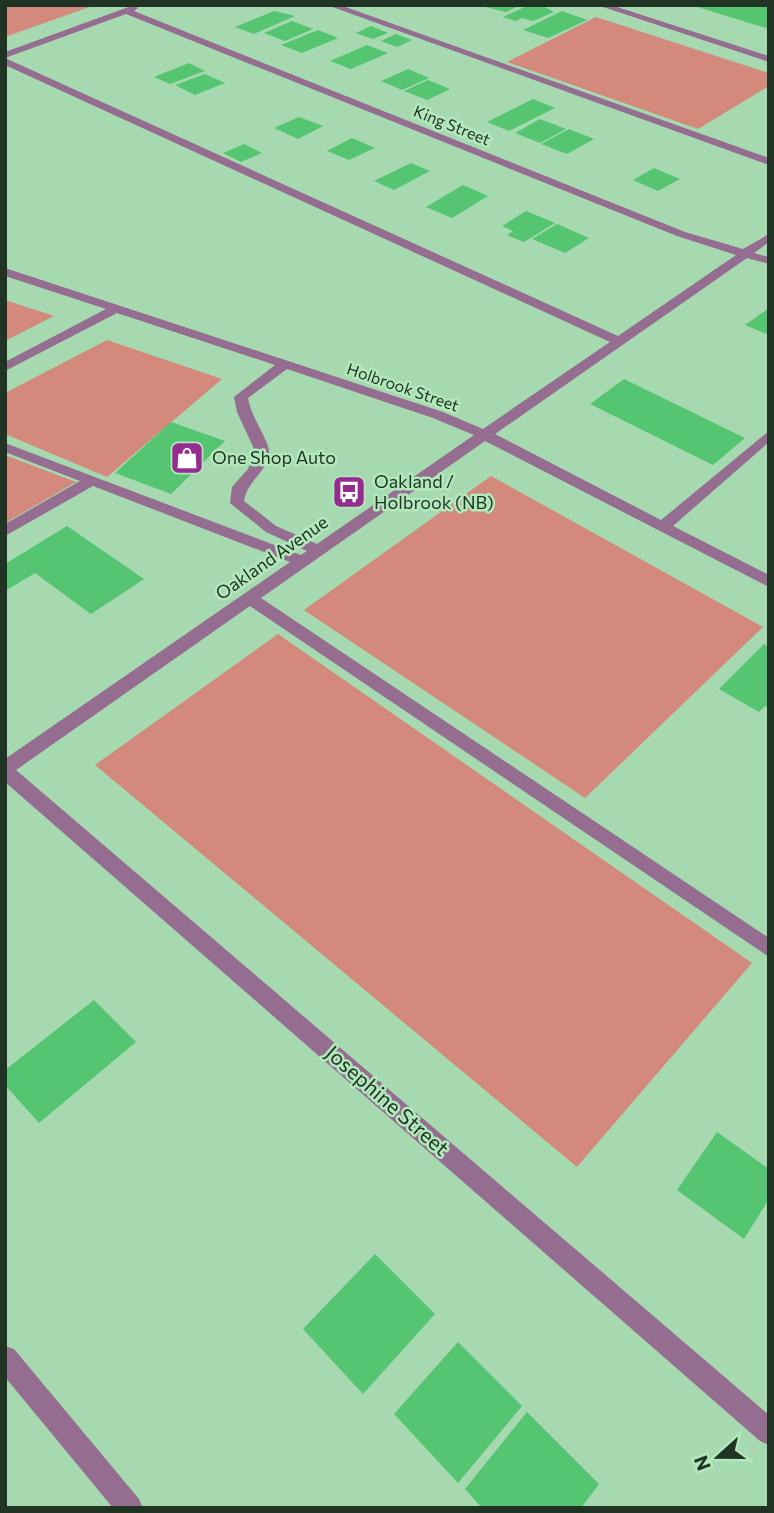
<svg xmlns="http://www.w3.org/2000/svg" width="774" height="1513" font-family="Commissioner,sans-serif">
  <rect width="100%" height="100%" fill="#a6d9af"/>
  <!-- green -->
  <g fill="#d4897d">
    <path d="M5,5h90l-90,32z"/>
    <path d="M596,17l173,56v13l-71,43 -191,-67z"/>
    <path d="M5,300l49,16 -49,25z"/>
    <path d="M107,340l115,39 -115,98 -102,-43v-41z"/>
    <path d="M5,455l71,27 -71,41z"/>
    <path d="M491,476l272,151 -178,171 -281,-188z"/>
    <path d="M278,634l474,329 -175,204 -482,-402z"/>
  </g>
  <!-- building -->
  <g fill="#55c572">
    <path d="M477,5h44l-15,7z"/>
    <path d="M529,5h12l13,7 -21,9 -11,-3 -6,3 -13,-4z"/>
    <path d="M760,5l9,3v21l-75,-23z"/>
    <path d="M274,11l21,5 -41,18 -19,-7z"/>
    <path d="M562,11l25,9 -39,18 -25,-8z"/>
    <path d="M292,21l21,8 -28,12 -21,-8z"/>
    <path d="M371,26l17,7 -15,6 -17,-6z"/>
    <path d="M318,30l20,8 -36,15 -21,-8z"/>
    <path d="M396,34l16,6 -15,7 -16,-6z"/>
    <path d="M367,45l21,8 -37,16 -21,-8z"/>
    <path d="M189,63l16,8 -35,13 -16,-7z"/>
    <path d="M408,69l21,9 -27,12 -21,-9z"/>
    <path d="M205,74l20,9 -30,12 -20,-10z"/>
    <path d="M428,80l22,9 -23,11 -23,-9z"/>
    <path d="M533,99l22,9 -46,23 -22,-9z"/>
    <path d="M299,117l24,9 -25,13 -24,-11z"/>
    <path d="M540,119l26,10 -26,14 -25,-10z"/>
    <path d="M569,129l25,10 -27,15 -26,-10z"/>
    <path d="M352,138l23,10 -26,12 -22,-9z"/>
    <path d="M244,144l18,9 -21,9 -18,-9z"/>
    <path d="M411,163l19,8 -36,19 -20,-9z"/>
    <path d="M654,168l26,11 -22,12 -25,-11z"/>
    <path d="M463,185l25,11 -36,22 -26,-11z"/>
    <path d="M526,211l29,12 -31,19 -17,-7 6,-4 -11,-5z"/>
    <path d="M557,224l32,14 -24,15 -33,-14z"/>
    <path d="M769,308v27l-24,-10z"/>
    <path d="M624,379l121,59 -32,27 -123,-61z"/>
    <path d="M171,422l54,19 -54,53 -56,-21z"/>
    <path d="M67,526l77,53 -53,35 -56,-41 -30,18v-27z"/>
    <path d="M764,644l5,3v61l-4,-2 -6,6 -40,-23z"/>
    <path d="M94,1000l42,42 -97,81 -34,-38v-15z"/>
    <path d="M717,1132l52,37v30l-25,40 -67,-49z"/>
    <path d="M375,1254l60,60 -72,80 -60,-65z"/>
    <path d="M458,1342l64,64 -64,77 -64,-69z"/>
    <path d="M527,1412l72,72 -18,24h-99l-17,-19z"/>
  </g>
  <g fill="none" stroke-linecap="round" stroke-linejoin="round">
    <!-- minor -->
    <g fill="#946d91" fill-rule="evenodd">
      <path d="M134,5l4,3 -4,3 551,221 58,17 26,-15v8l-15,11 15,4v7l-22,-6 -252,176 166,86 108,-89v11l-96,84 96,49v12l-284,-146 -224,157 508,340v19l-519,-351 -234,164 753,645v30l-9,-4 -755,-659v-23l285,-197 -197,-76 -88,50v-12l75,-43 -75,-29v-9l296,112 6,-4 -41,-19 -36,-29 2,-16 16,-18 7,-18 -18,-39 -3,-15 41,-32 -158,-52 -112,58v-9l101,-53 -101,-33v-8l438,144 40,17 127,-87 -605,-277v-7l613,278 118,-81 -59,-19 -551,-222 -121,44v-6zM287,369l146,49 41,17 -157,109 -41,-18 -32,-25c3,-21 26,-31 25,-50 -1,-12 -18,-34 -21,-53z"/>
      <path d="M327,5h13l429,153v7z"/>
      <path d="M597,5h14l158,51v6z"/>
      <path d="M5,1346l9,3 125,150 4,9h-30l-108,-131z"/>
    </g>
  </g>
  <!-- icons -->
  <defs>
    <symbol id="shop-square" viewBox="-11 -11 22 22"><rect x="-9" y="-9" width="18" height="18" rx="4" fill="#952c90" stroke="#b3e7bc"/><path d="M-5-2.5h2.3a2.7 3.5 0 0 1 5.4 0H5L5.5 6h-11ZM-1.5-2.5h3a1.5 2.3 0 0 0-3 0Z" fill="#fff"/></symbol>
    <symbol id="bus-square" viewBox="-11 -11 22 22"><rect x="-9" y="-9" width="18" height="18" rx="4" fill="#952c90" stroke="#b3e7bc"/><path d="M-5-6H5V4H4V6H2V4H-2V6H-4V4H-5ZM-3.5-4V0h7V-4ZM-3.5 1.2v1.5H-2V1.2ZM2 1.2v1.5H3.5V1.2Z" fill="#fff"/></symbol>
  </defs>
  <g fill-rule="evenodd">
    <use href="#shop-square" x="168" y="439" width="38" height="38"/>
    <use href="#bus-square" x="330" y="473" width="38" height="38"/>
  </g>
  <g text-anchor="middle" stroke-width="5" stroke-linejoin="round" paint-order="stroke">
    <!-- far-street labels -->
    <g font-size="16" fill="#1f3423" stroke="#b3e7bc">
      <text transform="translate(452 125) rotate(22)" y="6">King Street</text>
      <text transform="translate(403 387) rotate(19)" y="6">Holbrook Street</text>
    </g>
    <!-- poi labels -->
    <g font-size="18" fill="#1f3423" stroke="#b3e7bc" text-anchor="start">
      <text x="212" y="464">One Shop Auto</text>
      <text x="374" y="488">Oakland /<tspan x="374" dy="21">Holbrook (NB)</tspan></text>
    </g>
    <!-- street labels -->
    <g font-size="18" fill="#1f3423" stroke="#b3e7bc">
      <text transform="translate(272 558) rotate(-35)" y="6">Oakland Avenue</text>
    </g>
    <!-- near-street labels -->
    <g font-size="21" fill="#1f3423" stroke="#b3e7bc">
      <text transform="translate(387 1101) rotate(41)" y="7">Josephine Street</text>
    </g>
  </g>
  <!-- border -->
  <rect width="774" height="1513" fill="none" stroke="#1f3423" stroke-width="14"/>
  <!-- north arrow -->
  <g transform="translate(718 1457) rotate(249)" stroke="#b3e7bc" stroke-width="5" paint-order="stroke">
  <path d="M0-5L12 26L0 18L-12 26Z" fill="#1f3423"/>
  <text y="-10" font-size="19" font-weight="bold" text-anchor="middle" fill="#1f3423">N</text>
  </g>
</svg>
